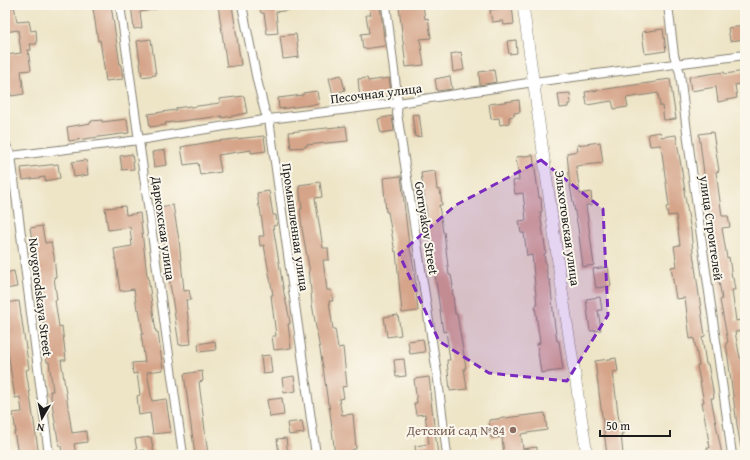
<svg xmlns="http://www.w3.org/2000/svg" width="750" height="460" font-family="'Gentium Book Plus',serif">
  <rect width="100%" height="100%" fill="#fbf7ec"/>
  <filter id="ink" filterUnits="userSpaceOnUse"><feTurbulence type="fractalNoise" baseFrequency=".025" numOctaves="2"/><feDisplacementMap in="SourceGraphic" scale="8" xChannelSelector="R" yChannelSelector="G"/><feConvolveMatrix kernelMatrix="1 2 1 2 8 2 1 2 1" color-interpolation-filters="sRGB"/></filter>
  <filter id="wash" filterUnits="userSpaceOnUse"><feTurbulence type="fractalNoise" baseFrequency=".012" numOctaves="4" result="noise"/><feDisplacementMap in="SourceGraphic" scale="16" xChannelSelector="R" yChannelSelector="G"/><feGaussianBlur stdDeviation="0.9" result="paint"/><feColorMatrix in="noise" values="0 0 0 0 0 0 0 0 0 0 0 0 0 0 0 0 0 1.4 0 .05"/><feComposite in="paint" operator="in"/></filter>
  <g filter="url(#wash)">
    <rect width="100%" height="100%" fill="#eee5c7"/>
    <g id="blocks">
      <!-- building -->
      <g fill="#d5a489">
        <path d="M5,5h9l3,17 12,-1 2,10 5,-1 1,14h-7l1,6h-3l3,20 -10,1 3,23 -13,2 -5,-41 15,-2 -3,-23 -13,2z"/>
        <path d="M111,5l9,60h1l2,14 -17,2 -6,-41 -2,1 -5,-33z"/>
        <path d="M131,5h25v4l-16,3 2,16 -8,1z"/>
        <path d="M218,5h14l9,60 -14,2z"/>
        <path d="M269,5h21v5l-14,2 2,21 -11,1 -3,-21h-3l-1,-7z"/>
        <path d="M368,5h12l5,41 -22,3 -2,-15 8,-1 -3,-18h5z"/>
        <path d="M414,5h9l2,14 3,-1 3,20 -11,1 4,26 -18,2 -7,-60z"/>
        <path d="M496,5h16l2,19 -10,1 -1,-4 -11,1 -2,-12 7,-1z"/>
        <path d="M745,26v13l-15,2 -2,-13z"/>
        <path d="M663,29l3,22 -21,3 -3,-22z"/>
        <path d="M296,34l3,23 -16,2 -3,-23z"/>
        <path d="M151,39l5,36 -14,2 -5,-36z"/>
        <path d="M516,40l1,13 -8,1 -2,-13z"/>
        <path d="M461,52l3,18 -11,2 -2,-18z"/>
        <path d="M494,70l2,12 -16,3 -1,-13z"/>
        <path d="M745,71v12l-10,2 2,13 -19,4 -2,-15 -25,4 -2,-14 35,-5 1,2z"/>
        <path d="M341,75l4,15 -12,4 -4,-16z"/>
        <path d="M450,76l2,13 -15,2 -2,-12z"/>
        <path d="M367,78l1,3 21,-3 3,18 -32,3 -2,-20z"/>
        <path d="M670,79l6,40 -12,1 -2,-14h-2l-2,-13 -32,5 2,9 -14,2 -2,-8 -25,4 -2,-13 71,-10v-1z"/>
        <path d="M317,91l2,13 -40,5 -1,-11 25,-3v-2z"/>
        <path d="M570,93l1,11h-3v3l-8,1 -2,-14z"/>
        <path d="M244,96l3,17 -25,5v-2l-57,7 1,2 -16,2 -2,-13 28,-4v-2l14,-2 1,1 29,-4 -1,-4z"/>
        <path d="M519,100l1,12 -6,1v3l-5,1v6l-9,2 -1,-7 -8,1 -2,-15z"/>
        <path d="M419,114l3,22 -7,1 -3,-22z"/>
        <path d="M392,116l2,15 -13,2 -3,-14z"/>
        <path d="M127,119l2,14 -60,8 -2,-14 24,-4v-2l11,-1v2z"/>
        <path d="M346,126l2,15 -42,4v2l-15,1 -2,-16z"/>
        <path d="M660,132l1,5 15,-2 9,56h-1l7,40 2,22 9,63 3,20 -3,1 4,27h2l4,21 2,13h-3l11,57h-13l-2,-7h3l-8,-46h2l-7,-36 2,-1 -5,-27 -4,1 -5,-41 -9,1 -5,-32 6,-1 -3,-20 6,-1 -4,-30 -8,1 -2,-9 3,-1 -8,-61 -11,1 -2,-12z"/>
        <path d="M713,132l6,39 -3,1 6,44h6l2,11 -8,1 5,30 2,-1 3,21h1l2,12h-3l4,31 4,-1 2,11 -7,1 5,26h2l3,25v64l-4,1 -4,-23 -11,-82 2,-1 -8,-42 2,-1 -7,-40 -16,-125z"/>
        <path d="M264,136l2,15 -15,2v-3l-33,5 3,17 -21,3 -2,-12 -14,2 -3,-18 35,-6z"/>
        <path d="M600,142l3,21 -27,3 4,28 11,-2 1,13h-6l8,60 -11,2 -5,-39 -8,-42 -3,-33 11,-2 -1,-6z"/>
        <path d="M165,150l2,15 -13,2 -2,-15z"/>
        <path d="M132,154l2,15 -12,1 -2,-14z"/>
        <path d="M533,155l6,43h2l1,14h-2l6,41 -2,1 4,26h2l4,40 3,21h2l4,29 -22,3 -4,-29 3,-1 -5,-37h2l-5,-51 -5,1 -3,-23h-3l-2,-12 7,-1 -3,-27 -8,1 -2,-13 6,-1 -3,-23z"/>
        <path d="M86,160l2,15 -14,2 -2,-15z"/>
        <path d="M58,164l2,14 -15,3v-4l-22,3 -2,-12z"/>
        <path d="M435,171l2,19 3,-1 2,16h-3l4,27h1l5,43h2l2,11h-1l3,28h2l9,54h-2l3,21 -17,2 -3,-31h3l-4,-29 -3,1 -22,-159z"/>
        <path d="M401,176l7,61 6,32 4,42 -16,2 -6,-62 -1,1 -7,-40h-2l-3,-34z"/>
        <path d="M320,182l2,15 -7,1 8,50h5l1,12h-6l4,30h4l2,11h-4l4,28h2l3,19 5,-1 4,39 -5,1 2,11 -5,1 3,16 11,-1 3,35h-3v6h-18l-6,-51h-1l-5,-37 -11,-63 -3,-37 -7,-38 -2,-20h2l-3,-24z"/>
        <path d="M269,191l4,24h3l1,10 -4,1 11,67 5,23 1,8h-2l3,24 -17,2 -2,-14h4l-5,-41h2l-9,-50 -4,1 -1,-10h5l-4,-29h-1l-2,-14z"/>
        <path d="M173,205l6,35 5,51 5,-1 2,10h-5l5,44 -12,1 -20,-138z"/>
        <path d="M125,206l1,9 14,-2 7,63h1l8,56h2l5,38 -16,2 5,29 14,-2 5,33 -18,2 -3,-21 -11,2 -2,-19 3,-1 -3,-22 -4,1 -1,-11 13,-1 -4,-28h2l-4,-25h-2l-3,-20 -14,2 -6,-42 18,-3 -2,-19 -22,3 -3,-22z"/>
        <path d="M42,226l3,17 6,-1 3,14 2,21h-2l3,23h-2l4,27 3,-1 4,34h-5l11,73 14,-2 1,11 -13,2 2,11h-14l-1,-9h-2l-9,-55h3l-4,-29h-2l-2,-13 -2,-20h2l-10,-70h-2l-2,-14h2l-3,-17z"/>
        <path d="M608,267l3,19 -15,2 -3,-19z"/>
        <path d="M14,271l3,16 -12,2v-16z"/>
        <path d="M600,297l2,13h-4l3,20 -11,1 -4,-32z"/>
        <path d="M19,301l10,68 -3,1 13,85h-20l-1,-8 -1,1 -3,-16h2l-3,-19 9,-1 -2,-15 -5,1 -8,-52h-2v-43z"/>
        <path d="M398,315l3,20 -14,2 -3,-20z"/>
        <path d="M423,339l2,13 -15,2 -2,-13z"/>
        <path d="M215,341l1,9 -17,2 -1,-8z"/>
        <path d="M270,355l2,18 -9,1 -2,-18z"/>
        <path d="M616,358l2,13 -5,1 6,50h3l1,12h-2l2,20 -16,1 -12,-94z"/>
        <path d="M404,359l2,17 -10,1 -2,-17z"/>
        <path d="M202,371l1,10 -4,1 9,73h-13l-11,-81z"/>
        <path d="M294,376l2,15 -12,2 -2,-15z"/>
        <path d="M429,377l2,16h-1l8,62h-22l-1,-9 14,-2 -4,-30 -9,1 -2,-12h3l-3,-24z"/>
        <path d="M282,398l2,17 -14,2 -3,-17z"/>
        <path d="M545,413l2,17 -26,4 2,15 14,-2v8h-33l-2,-18 -11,1 -2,-18z"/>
        <path d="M302,421l2,12 -15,2 -2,-12z"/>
        <path d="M151,437l3,17 -10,1v-5l-7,1 -2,-12z"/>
        <path d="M286,438l2,17h-9l-2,-16z"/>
      </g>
    </g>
  </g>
  <g filter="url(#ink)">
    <use href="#blocks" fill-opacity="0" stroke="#858072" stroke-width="1"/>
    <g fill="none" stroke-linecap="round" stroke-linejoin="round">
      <defs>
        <g id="street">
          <path d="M120,5l63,450"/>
          <path d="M242,5l15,75 8,32 4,7 47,336"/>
          <path d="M386,5l12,98 -1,10 41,267 9,75"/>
          <path d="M668,5l6,50 6,18c14,127 35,254 52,382"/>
          <path d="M5,143l6,13 38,299"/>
          <path d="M11,156l128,-16 130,-21 129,-16 136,-21 211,-27"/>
        </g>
        <path id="secondary" d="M523,5l37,272 27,178"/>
      </defs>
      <!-- street casing -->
      <use href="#street" stroke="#858072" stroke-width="10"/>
      <!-- secondary casing -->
      <use href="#secondary" stroke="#858072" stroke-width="12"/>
      <!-- street -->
      <use href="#street" stroke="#fff" stroke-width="8"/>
      <!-- secondary -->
      <use href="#secondary" stroke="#fff" stroke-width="11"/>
    </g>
  </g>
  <!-- marked area -->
  <path fill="#7b2cbf" fill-opacity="0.2" stroke="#7b2cbf" stroke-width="3" stroke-dasharray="8 5" stroke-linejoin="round" d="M541,160l62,49 5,106 -41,66 -78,-8 -50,-32 -40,-87 57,-49z"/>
  <!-- markers -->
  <circle fill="#8d6e63" stroke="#fbf7ec" stroke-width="1.5" cx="513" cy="430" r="4"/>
  <g text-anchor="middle" stroke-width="4" stroke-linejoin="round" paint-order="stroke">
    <!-- street labels -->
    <g font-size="13" fill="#1c1c1c" stroke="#fbf7ec">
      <text transform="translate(376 93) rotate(-7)" y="5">Песочная улица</text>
      <text transform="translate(296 227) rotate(82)" y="5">Промышленная улица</text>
      <text transform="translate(164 228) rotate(82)" y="5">Даркохская улица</text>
      <text transform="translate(427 228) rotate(81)" y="5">Gornyakov Street</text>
      <text transform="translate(568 228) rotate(82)" y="5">Эльхотовская улица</text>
      <text transform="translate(712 228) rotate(82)" y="5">улица Строителей</text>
      <text transform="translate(41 297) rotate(83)" y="5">Novgorodskaya Street</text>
    </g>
    <!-- education labels -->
    <g font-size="13" fill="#785e54" stroke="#fbf7ec" text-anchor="end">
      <text x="505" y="435">Детский сад №84</text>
    </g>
  </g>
  <!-- margin -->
  <rect width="750" height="460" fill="none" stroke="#fbf7ec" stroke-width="20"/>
  <!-- north arrow -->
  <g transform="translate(42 418) rotate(189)" stroke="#fbf7ec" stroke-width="3" paint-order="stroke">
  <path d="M0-3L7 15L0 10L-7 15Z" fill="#1c1c1c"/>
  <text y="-6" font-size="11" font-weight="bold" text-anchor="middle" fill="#1c1c1c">N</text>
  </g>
  <!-- scale -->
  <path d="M600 430v6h70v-6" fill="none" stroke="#1c1c1c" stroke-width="2"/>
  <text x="606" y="430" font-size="12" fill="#1c1c1c" stroke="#fbf7ec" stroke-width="3" paint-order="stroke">50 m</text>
</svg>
